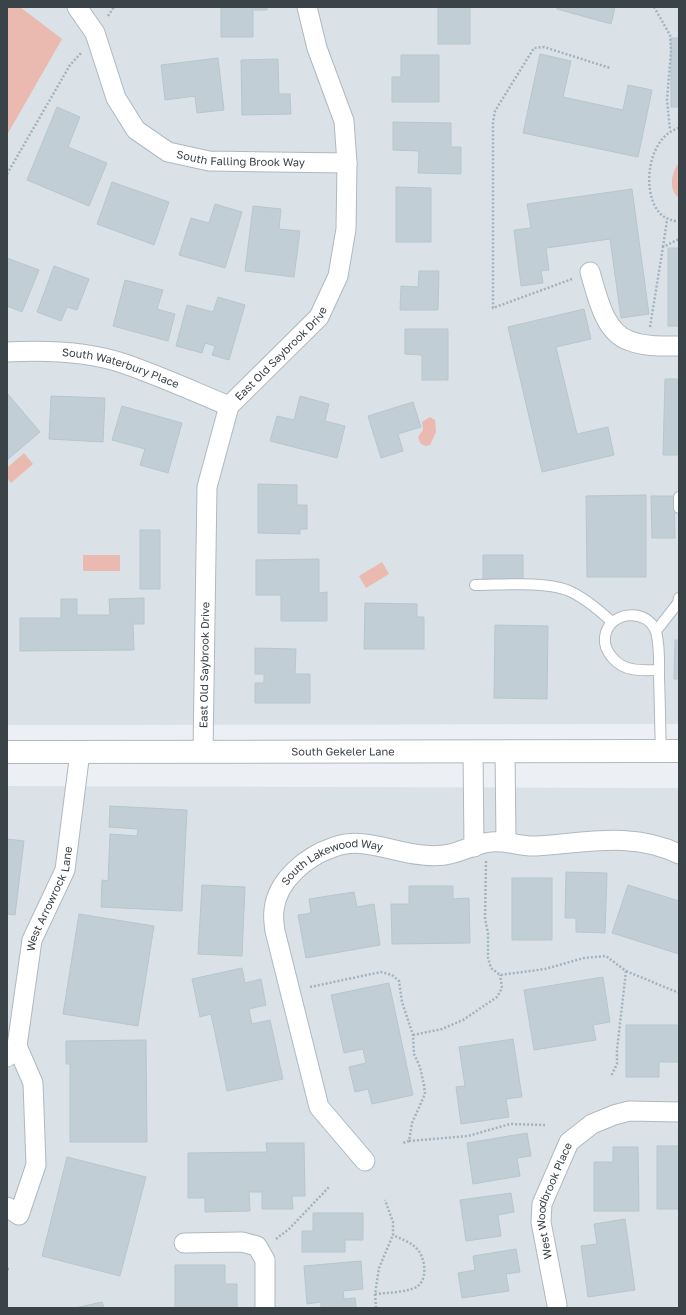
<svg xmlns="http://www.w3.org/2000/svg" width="686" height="1315" font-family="'Golos Text',sans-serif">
  <rect width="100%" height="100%" fill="#ecf0f4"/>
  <!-- residential -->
  <g fill="#dae2e8">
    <path d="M7,7h672v717l-672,1z"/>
    <path d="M7,786l672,2v520h-672z"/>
  </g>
  <!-- water -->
  <g fill="#eab9af">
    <path d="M7,7h13l42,32 -55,96z"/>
    <path d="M679,163v35c-11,-8 -8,-26 0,-35z"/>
    <path d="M430,417l5,3 1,12 -6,13 -5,1 -5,-3 -2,-6 5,-7 -1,-8z"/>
    <path d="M24,453l9,11 -22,19 -4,-5v-10z"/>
    <rect x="83" y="555" width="37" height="16"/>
    <path d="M382,562l7,12 -23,14 -7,-12z"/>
  </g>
  <!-- building -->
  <g fill="#c2ced5" stroke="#b6c6cf">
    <path d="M221,7h46v3h-14v27h-32z"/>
    <rect x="438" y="7" width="32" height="37"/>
    <path d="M557,7h58l-4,17 -54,-15z"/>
    <rect x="671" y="38" width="8" height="69"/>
    <path d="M540,54l31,7 -8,36 60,13 5,-25 24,5 -14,67 -115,-24z"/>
    <path d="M401,55h38v47h-47v-25h9z"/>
    <path d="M218,58l6,52 -27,3 -2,-17 -30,4 -4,-35z"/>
    <path d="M278,59l1,35h11l1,20 -49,1 -1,-55z"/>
    <path d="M57,107l23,10 -12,30 39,16 -18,43 -62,-26z"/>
    <path d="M393,122l58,1v24h10v27l-43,-1 1,-22 -26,-1z"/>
    <path d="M112,182l57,20 -15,43 -57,-21z"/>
    <path d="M396,187l35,1v54h-35z"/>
    <path d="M632,189l17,125 -28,4 -11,-79 -64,9 3,22 -8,1 2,12 -22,3 -7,-56 17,-2 -4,-24z"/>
    <path d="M215,204l27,8 -17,56 -46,-13 12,-37 18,5z"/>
    <path d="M253,206l28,3 -2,20 21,2 -6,46 -49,-6z"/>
    <rect x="668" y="248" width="11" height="78"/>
    <path d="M7,258l32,12 -17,42 -15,-6z"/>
    <path d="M54,266l35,13 -12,31 -10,-3 -6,14 -24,-9z"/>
    <path d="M419,271h20l-1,39h-38l1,-24 17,1z"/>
    <path d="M125,280l38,10 -6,19 18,5 -7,27 -55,-15z"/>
    <path d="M218,297l27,8 -16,55 -17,-5 3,-9 -10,-3 -3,10 -26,-7 11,-41 26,7z"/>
    <path d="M584,309l7,30 -35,8 21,87 31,-7 6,28 -72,17 -34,-145z"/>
    <path d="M405,329h43v51h-26v-25l-17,-1z"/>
    <path d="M665,379h14v76h-16z"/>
    <path d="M7,393l33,39 -33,28z"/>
    <path d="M51,396l54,2 -2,44 -54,-3z"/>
    <path d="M300,396l29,8 -4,17 20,5 -8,32 -67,-17 7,-25 17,4z"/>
    <path d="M413,402l8,25 -23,7 5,17 -22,7 -13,-42z"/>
    <path d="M122,406l60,17 -14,50 -28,-8 5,-16 -33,-9z"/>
    <path d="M258,484l39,1v20h10v24h-7v5l-42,-1z"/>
    <path d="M646,495v82h-59l-1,-81z"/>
    <path d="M651,496h23l1,42h-23z"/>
    <rect x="140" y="530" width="20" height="59"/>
    <path d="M483,555h40v24l-40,1z"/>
    <path d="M319,559v34l8,-1v29h-46v-26h-25v-35z"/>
    <path d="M144,598v26h-11l1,26 -114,1v-33h41v-19h16v16h33l-1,-16z"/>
    <path d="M365,603l52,1v13h7v32h-60z"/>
    <path d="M495,625l53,1 -1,73 -53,-1z"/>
    <path d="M675,640h4v39h-5z"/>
    <path d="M255,648l41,1 -1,25h15v29h-55v-20h9v-9h-9z"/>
    <path d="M110,806l77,4 -5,101 -81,-4 1,-27 6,1 2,-47 27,2 1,-7 -29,-2z"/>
    <path d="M7,839l17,2 -9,74 -8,-1z"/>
    <path d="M566,872l41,1 -2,60 -29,-1v-14h-11z"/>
    <rect x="512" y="878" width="40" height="62"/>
    <path d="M202,885l43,2 -3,69 -44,-2z"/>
    <path d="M628,885l51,16v53l-67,-21z"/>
    <path d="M409,886h44v13l16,-1 1,45 -78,1 -1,-40h18z"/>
    <path d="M354,892l3,15 17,-3 6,41 -74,13 -8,-43 13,-2 -2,-14z"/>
    <path d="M79,914l75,12 -16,100 -75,-12z"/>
    <path d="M242,968l3,15 16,-4 5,26 -17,4 3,15 18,-4 13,59 -56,12 -16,-77 -11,3 -8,-38z"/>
    <path d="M603,977l7,45 -17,3 3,15 -62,10 -10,-60z"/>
    <path d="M389,983l24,112 -41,9 -4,-15 -13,3 -6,-25 17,-4 -3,-14 -19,4 -13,-58z"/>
    <path d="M626,1025h53v37h-20v15h-33z"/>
    <path d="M513,1039l9,58 -16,2 3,18 -48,7 -5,-37 9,-1 -6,-39z"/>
    <path d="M146,1040l1,102h-77v-78h-4v-23z"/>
    <path d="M527,1133l4,23 -14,2 3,18 -47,8 -6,-41z"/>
    <path d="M266,1143h38l1,53h-13l1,13h-31v-17h-13l1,19 -45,1v-14h-17v-45l79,-1z"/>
    <rect x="657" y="1146" width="22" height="63"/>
    <path d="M613,1147h25l1,64h-45v-49h19z"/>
    <path d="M67,1157l79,20 -26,99 -78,-20z"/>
    <path d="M511,1193l3,19 -16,3 3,21 -35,5 -6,-41z"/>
    <path d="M313,1213h50v27h-18v12h-43v-21h11z"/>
    <path d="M625,1219l10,71 -47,7 -7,-51 16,-2 -3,-20z"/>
    <path d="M516,1249l4,23 -14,2 3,17 -47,7 -4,-25 17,-3 -2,-14z"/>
    <path d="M361,1261l2,28 -20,2 1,8 11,-1 1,10h-35v-6l-14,2 -3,-38z"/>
    <path d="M175,1265h50v19h12v24h-62z"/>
    <path d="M102,1302l2,6h-29z"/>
  </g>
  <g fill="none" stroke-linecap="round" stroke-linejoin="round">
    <defs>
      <g id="service">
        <path d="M679,497v11"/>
        <path d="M475,585c26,0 68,-4 92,5 17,7 32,20 45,32"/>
        <path d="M656,631l22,-28 1,-5"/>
        <path d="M659,670c-9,0 -18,1 -27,-1 -14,-2 -29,-17 -27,-32 3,-26 43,-30 51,-5 4,14 3,31 3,46 1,24 1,48 2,73"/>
      </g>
      <g id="minor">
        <path id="s1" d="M77,7l18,26 21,65 20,32 32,22 41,9 138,2"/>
        <path d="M590,272c7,23 14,61 40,69 16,6 33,5 49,5"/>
        <path id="s2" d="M7,352c39,-2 81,-1 118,12 35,12 70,28 104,42"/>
        <path id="s3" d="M203,751l4,-264 22,-81 90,-89 19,-41 8,-47 1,-66 -3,-42 -27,-73 -10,-41"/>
        <path d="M473,751l1,96"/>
        <path d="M505,751l1,90"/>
        <path id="s4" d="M17,1046l15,-106 33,-70 15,-118"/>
        <path d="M7,1057l10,-11 16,37 3,82 -17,50 -12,-8"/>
        <path id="s5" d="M365,1161l-46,-54 -44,-176c-1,-7 -2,-15 -1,-21 3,-30 33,-54 60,-63 30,-11 59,6 89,8 8,1 19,1 27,-1 14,-3 27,-11 41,-12 15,-2 30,5 45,4 49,-3 96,-15 143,8"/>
        <path d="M184,1243l58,-1 15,4 8,14v48"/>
        <path id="s6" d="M557,1305l-16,-83 1,-18 27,-62 23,-18 22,-9 15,-4 50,1"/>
      </g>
      <g id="tertiary">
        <path id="s7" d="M7,752l672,-1"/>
      </g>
    </defs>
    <!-- service casing -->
    <use href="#service" stroke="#afb9bf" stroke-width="12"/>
    <!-- minor casing -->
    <use href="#minor" stroke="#afb9bf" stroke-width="21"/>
    <!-- tertiary casing -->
    <use href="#tertiary" stroke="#afb9bf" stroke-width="24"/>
    <!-- path -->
    <g stroke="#a2b3c0" stroke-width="2.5" stroke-dasharray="2 2" stroke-linecap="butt">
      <path d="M654,7l16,28 1,16 -4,49 3,30"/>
      <path d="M108,16l6,-9"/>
      <path d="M679,128c-30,8 -38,60 -21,83 5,7 12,9 21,11"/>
      <path d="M7,174l63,-109 11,-12"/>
      <path d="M663,247l4,-27"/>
      <path d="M572,279l-79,29v-186l2,-11 39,-63 10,-1 66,21"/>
      <path d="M650,327l13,-80 16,-8"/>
      <path d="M486,861l-1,58 3,14v25l3,10 9,7 45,-6 39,-11 22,-2 20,15 -9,79v14l-6,12"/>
      <path d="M626,971l53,22"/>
      <path d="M310,987l71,-15 11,3 7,6 3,21 11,33 1,19 6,13 4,18 1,9 -13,29 -3,18 -6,2"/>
      <path d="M413,1035l29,-6 21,-9 34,-23 5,-9 -2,-13"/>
      <path d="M409,1141l59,-5 42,-12 35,1"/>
      <path d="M276,1239l13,-10 41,-43"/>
      <path d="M7,1269h4"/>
      <path d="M375,1294c11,-1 35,-2 43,-8 10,-8 7,-29 -1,-37 -6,-7 -16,-10 -24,-14"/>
      <path d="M376,1308l-1,-14 4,-26 14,-33v-13l-8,-22"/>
    </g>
    <!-- service -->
    <use href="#service" stroke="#fff" stroke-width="10"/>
    <!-- minor -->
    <use href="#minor" stroke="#fff" stroke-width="19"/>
    <!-- tertiary -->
    <use href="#tertiary" stroke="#fff" stroke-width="22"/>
  </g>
  <g text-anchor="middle" stroke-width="4" stroke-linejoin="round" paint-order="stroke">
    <!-- street labels -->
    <g font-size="11" fill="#3a4348" stroke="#fff">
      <text dy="4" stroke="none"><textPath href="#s1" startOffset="250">South Falling Brook Way</textPath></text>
      <text dy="4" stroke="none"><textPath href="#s3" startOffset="422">East Old Saybrook Drive</textPath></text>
      <text dy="4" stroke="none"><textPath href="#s2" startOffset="116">South Waterbury Place</textPath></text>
      <text dy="4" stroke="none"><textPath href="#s3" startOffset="86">East Old Saybrook Drive</textPath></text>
      <text dy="4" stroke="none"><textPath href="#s7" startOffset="336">South Gekeler Lane</textPath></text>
      <text dy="4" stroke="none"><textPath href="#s5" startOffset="358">South Lakewood Way</textPath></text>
      <text dy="4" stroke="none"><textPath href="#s4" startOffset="152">West Arrowrock Lane</textPath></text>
      <text dy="4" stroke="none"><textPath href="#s6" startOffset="108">West Woodbrook Place</textPath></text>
    </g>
  </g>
  <!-- border -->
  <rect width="686" height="1315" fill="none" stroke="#3a4348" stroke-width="16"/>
</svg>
